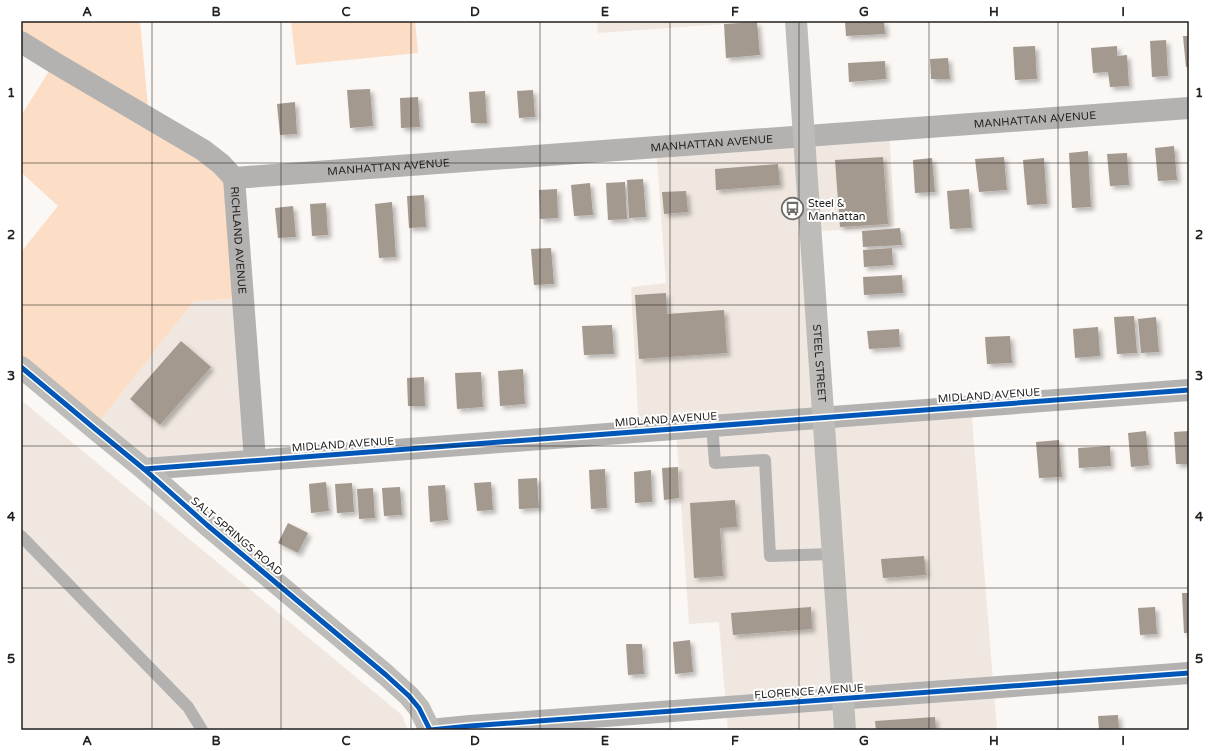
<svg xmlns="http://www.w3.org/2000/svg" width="1210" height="751" font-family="'Varela Round',sans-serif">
  <defs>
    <filter id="shadow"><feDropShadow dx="3.5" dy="3.5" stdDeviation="2" flood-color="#0004"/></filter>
  </defs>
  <rect width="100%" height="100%" fill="#faf7f4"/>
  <!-- built -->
  <g fill="#f0e8e0">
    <path d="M597,21h171l-170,12z"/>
    <path d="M889,130l6,96 -84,6 12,185 148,-11 26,324h-269l-9,-108 -30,2 -13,-196 -37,3 -8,-144 35,-4 -10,-136z"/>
    <path d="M243,298l12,162 -111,9 -50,-41 100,-127z"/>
    <path d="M21,400l381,315 6,15h-387z"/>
  </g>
  <!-- green -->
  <g fill="#fbdec5">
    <path d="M21,21h119l9,97 72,46 22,134 -49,3 -100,127 -73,-61v-115l37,-46 -37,-34v-56l33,-53 -33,-21z"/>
    <path d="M291,21h124l3,32 -122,12z"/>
  </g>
  <!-- building -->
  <g fill="#a3998e" filter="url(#shadow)">
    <path d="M845,21h39l1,13 -39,2z"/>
    <path d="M757,22l3,33 -34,3 -2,-34z"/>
    <path d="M1183,36h6v31h-3z"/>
    <path d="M1166,40l2,36 -16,1 -2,-36z"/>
    <path d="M1035,46l2,33 -22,1 -2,-33z"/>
    <path d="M1117,46v10l10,-1 2,31 -19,1 -2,-15 -15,1 -2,-25z"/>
    <path d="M948,58l2,21h-19l-1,-20z"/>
    <path d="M885,61l1,18 -37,3 -1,-19z"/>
    <path d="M370,89l3,37 -23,2 -3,-38z"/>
    <path d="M533,90l2,27 -16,1 -2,-27z"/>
    <path d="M485,91l2,32h-16l-2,-31z"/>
    <path d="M418,97l2,30 -19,1 -1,-30z"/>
    <path d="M295,102l2,32 -17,1 -3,-31z"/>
    <path d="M1174,146l3,34 -19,1 -3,-33z"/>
    <path d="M1088,151l3,56 -19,1 -3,-55z"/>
    <path d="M1127,153l2,32 -19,1 -3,-32z"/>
    <path d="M883,157l5,67 -48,3 -5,-67z"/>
    <path d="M1004,157l3,33 -28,2 -4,-33z"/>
    <path d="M932,158l3,34 -20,1 -2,-33z"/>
    <path d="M1044,158l3,46 -20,1 -4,-45z"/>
    <path d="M778,164l2,21 -64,5 -1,-21z"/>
    <path d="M643,179l3,38 -17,1 -2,-38z"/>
    <path d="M625,182l2,37 -19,1 -2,-37z"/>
    <path d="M590,183l3,32 -19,1 -3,-31z"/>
    <path d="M557,189l1,29 -18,1 -1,-29z"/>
    <path d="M969,189l3,39 -22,1 -3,-38z"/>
    <path d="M686,191l2,21 -24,2 -2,-22z"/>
    <path d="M424,195l2,32 -17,1 -2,-32z"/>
    <path d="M392,202l4,55 -17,1 -4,-54z"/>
    <path d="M326,203l2,32 -16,1 -2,-32z"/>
    <path d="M293,206l3,31 -18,1 -3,-30z"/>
    <path d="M900,228l2,17 -39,2 -1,-16z"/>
    <path d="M551,248l3,36 -20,1 -3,-36z"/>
    <path d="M892,248l1,17 -29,2 -1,-17z"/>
    <path d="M902,275l1,18 -39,2 -1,-18z"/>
    <path d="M666,293l1,21 57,-4 3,43 -88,6 -4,-64z"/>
    <path d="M1134,316l3,37 -20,1 -3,-37z"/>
    <path d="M1156,317l3,35 -18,1 -3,-34z"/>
    <path d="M612,325l2,29 -30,1 -2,-29z"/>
    <path d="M1098,327l2,29 -25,2 -2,-29z"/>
    <path d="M899,329l1,18 -31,2 -2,-18z"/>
    <path d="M1010,336l2,27 -25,1 -2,-27z"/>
    <path d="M181,341l30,26 -51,58 -30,-26z"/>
    <path d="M523,369l2,35 -25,2 -2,-35z"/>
    <path d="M481,372l2,35 -26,2 -2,-36z"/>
    <path d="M424,377l1,29h-17l-1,-28z"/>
    <path d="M1146,431l3,34 -18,2 -3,-34z"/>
    <path d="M1189,431v33h-13l-2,-32z"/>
    <path d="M1059,440l3,37 -23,1 -3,-36z"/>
    <path d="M1110,446l1,20 -32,2 -1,-20z"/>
    <path d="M678,467l1,31 -15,2 -2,-32z"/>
    <path d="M605,469l2,39 -16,1 -2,-39z"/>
    <path d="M651,470l1,32 -17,1 -1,-31z"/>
    <path d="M537,478l2,30 -20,1 -1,-30z"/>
    <path d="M326,482l3,29 -18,2 -2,-29z"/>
    <path d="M491,482l2,28 -16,1 -3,-28z"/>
    <path d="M352,483l2,29 -17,1 -2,-29z"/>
    <path d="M445,485l3,35 -18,2 -2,-36z"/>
    <path d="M400,487l2,28 -18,1 -2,-28z"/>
    <path d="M373,488l2,30 -16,1 -2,-30z"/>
    <path d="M735,500l2,27 -17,1 3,48 -29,2 -4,-75z"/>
    <path d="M288,523l20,10 -10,20 -20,-10z"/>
    <path d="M924,556l2,19 -43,3 -2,-19z"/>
    <path d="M1182,593h7v40h-5z"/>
    <path d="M811,607l1,22 -79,6 -2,-22z"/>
    <path d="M1155,607l2,27 -17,1 -2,-27z"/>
    <path d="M690,640l3,32 -18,2 -2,-32z"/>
    <path d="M626,644h16l2,30 -16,1z"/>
    <path d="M1118,715l1,15h-20l-1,-14z"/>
    <path d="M935,717l1,13h-60l-1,-9z"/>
  </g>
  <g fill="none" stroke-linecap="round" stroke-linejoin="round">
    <!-- lane -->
    <g stroke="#b3b2b1" stroke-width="12">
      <path d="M712,425l3,38 50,-3 5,96 62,-2"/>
      <path d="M21,536l167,171 14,23"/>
    </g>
    <!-- street -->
    <g stroke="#b3b2b1" stroke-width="22">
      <path id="s1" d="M21,42l34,21 148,87 18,14 13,14 21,282"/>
      <path id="s2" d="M234,178l955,-70"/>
      <path d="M144,469l1045,-79"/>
      <path d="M430,730l40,-4 719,-53"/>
    </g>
    <!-- secondary -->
    <g stroke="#bebcb9" stroke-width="22">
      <path id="s3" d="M796,21l49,709"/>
      <path d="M21,367l73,61 50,41 63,56 179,150 23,21 10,12 11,22"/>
    </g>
    <defs>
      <g id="cycleway">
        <path d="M21,367l73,61 50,41 63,56 179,150 23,21 10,12 11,22 40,-4 719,-53"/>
        <path d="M144,469l1045,-79"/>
      </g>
    </defs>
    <!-- cycleway casing -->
    <use href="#cycleway" stroke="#fff" stroke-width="8"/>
    <!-- cycleway -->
    <use href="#cycleway" stroke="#0057b8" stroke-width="5"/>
  </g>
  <!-- grid -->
  <path fill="none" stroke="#221f1d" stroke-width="1" stroke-opacity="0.55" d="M152,21v709M281,21v709M411,21v709M540,21v709M670,21v709M799,21v709M929,21v709M1058,21v709M21,163h1168M21,305h1168M21,446h1168M21,588h1168"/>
  <!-- icons -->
  <defs>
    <symbol id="bus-ring" viewBox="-11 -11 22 22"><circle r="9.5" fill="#fff" stroke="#6e6b68" stroke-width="1.5"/><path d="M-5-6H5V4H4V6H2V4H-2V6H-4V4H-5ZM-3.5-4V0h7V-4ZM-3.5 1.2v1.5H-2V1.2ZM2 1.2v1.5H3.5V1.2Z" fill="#6e6b68"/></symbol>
  </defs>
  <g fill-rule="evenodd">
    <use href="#bus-ring" x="780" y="196" width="25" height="25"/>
  </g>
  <g text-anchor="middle" stroke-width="4" stroke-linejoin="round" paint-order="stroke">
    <!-- street labels -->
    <g font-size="11" fill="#221f1d" stroke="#fff">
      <text dy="4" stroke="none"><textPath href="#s2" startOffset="803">MANHATTAN AVENUE</textPath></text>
      <text dy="4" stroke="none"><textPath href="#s2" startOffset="479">MANHATTAN AVENUE</textPath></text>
      <text dy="4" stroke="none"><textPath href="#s2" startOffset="155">MANHATTAN AVENUE</textPath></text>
      <text dy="4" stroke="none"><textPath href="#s1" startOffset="316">RICHLAND AVENUE</textPath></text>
      <text dy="4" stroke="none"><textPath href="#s3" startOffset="343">STEEL STREET</textPath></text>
      <text transform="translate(989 395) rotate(-4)" y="4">MIDLAND AVENUE</text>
      <text transform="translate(666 419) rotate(-4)" y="4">MIDLAND AVENUE</text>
      <text transform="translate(343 444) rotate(-4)" y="4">MIDLAND AVENUE</text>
      <text transform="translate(237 536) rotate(40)" y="4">SALT SPRINGS ROAD</text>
      <text transform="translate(809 691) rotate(-4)" y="4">FLORENCE AVENUE</text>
    </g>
    <!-- poi labels -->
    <g font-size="11" fill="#221f1d" stroke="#fff" text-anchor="start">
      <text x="808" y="207">Steel &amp;<tspan x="808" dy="13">Manhattan</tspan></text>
    </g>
  </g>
  <!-- border -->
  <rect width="1210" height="751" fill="none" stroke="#ffffff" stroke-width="44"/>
  <rect x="22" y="22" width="1166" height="707" fill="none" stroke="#221f1d" stroke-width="1.5"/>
  <g font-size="13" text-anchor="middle" font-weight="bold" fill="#221f1d">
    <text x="87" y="16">A</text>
    <text x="216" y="16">B</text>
    <text x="346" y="16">C</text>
    <text x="475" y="16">D</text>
    <text x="605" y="16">E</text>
    <text x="735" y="16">F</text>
    <text x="864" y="16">G</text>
    <text x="994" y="16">H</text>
    <text x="1123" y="16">I</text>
    <text x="11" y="97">1</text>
    <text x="1199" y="97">1</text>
    <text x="11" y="239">2</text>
    <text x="1199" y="239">2</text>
    <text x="11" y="380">3</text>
    <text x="1199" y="380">3</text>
    <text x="11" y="521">4</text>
    <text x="1199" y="521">4</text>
    <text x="11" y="663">5</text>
    <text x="1199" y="663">5</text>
    <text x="87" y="745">A</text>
    <text x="216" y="745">B</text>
    <text x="346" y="745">C</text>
    <text x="475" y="745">D</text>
    <text x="605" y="745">E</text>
    <text x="735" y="745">F</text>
    <text x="864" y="745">G</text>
    <text x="994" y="745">H</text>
    <text x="1123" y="745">I</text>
  </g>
</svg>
